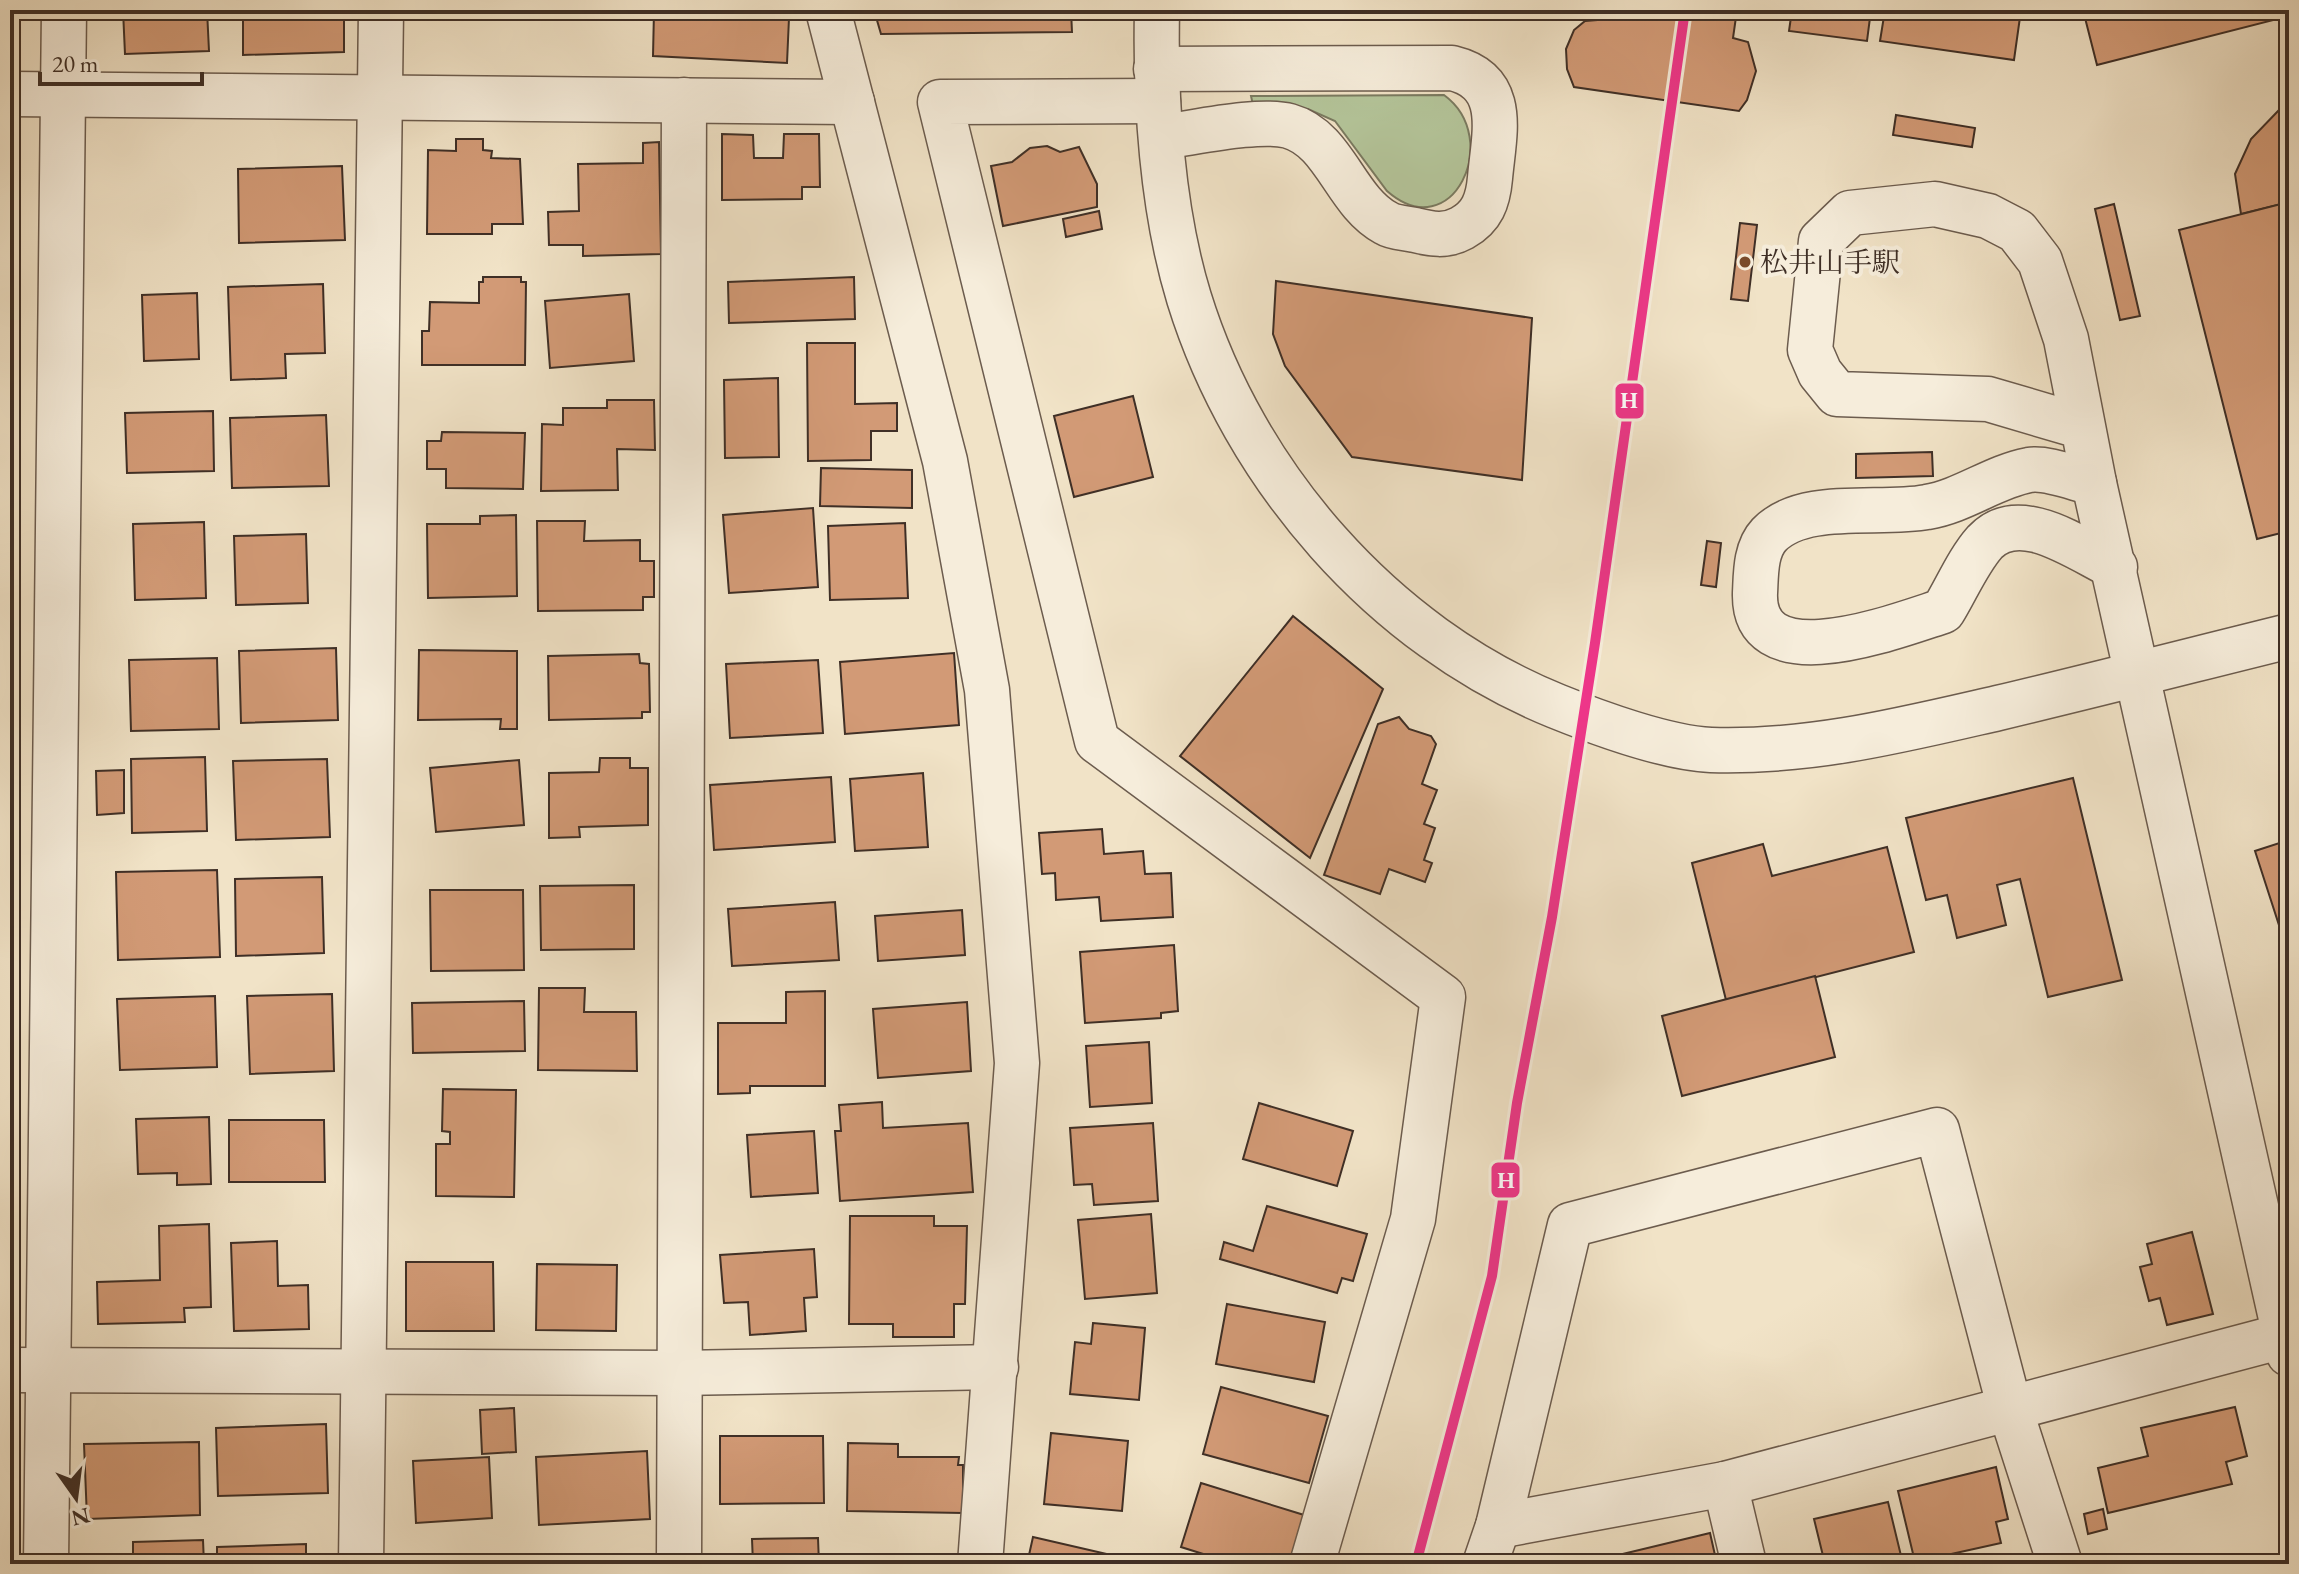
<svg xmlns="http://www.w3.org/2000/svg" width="2299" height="1574" font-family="'EB Garamond','Noto Serif JP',serif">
  <rect width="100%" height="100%" fill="#f1e3c7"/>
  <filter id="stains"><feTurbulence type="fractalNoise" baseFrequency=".0025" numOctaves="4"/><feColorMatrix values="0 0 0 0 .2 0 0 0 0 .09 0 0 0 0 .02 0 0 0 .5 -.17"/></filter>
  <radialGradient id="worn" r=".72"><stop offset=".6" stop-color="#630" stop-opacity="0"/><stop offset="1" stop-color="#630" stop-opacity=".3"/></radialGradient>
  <!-- green -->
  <path fill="#b4c59a" stroke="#7a7a60" stroke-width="2" d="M1444,95c60,44 8,153 -57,96l-52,-70 -27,-12 -50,-1 -5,-3 -2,-9z"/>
  <!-- building -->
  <g fill="#d29a76" stroke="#3f2f26" stroke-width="2">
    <path d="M10,10h9l1,22h-10z"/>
    <path d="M123,10h84l2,41 -84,3z"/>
    <path d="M243,10h101v42l-101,3z"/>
    <path d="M874,10h197l1,22 -191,2z"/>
    <path d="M1599,10h138l-4,28 15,4 8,29 -9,29 -8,11 -165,-24 -7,-18 -1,-20 8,-19 11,-9 12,-1z"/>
    <path d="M1792,10h79l-4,31 -78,-10z"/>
    <path d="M1885,10h136l-7,50 -134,-19z"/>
    <path d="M2083,10h206v6l-192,49z"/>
    <path d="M654,11l135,7 -2,45 -134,-7z"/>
    <path d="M2289,108v94l-48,12 -6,-40 16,-35 28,-29z"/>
    <path d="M1896,115l79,13 -3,19 -79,-12z"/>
    <path d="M722,134l31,1 1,23h29l1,-24h35l1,53h-18v12l-80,1z"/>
    <path d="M456,139h27v11l9,1 -1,7 29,1 3,65h-31v10h-65l1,-84 28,1z"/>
    <path d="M659,142l2,112 -78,2v-11h-34l-1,-33 31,-1 -1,-47 65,-1v-20z"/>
    <path d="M1047,146l13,6 19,-5 18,37v23l-94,19 -12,-60 21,-4 18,-14z"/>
    <path d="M10,156h5l2,76h-7z"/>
    <path d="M342,166l3,74 -106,3 -1,-74z"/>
    <path d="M2289,202v329l-32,8 -78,-309z"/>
    <path d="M2114,204l26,112 -20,4 -25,-111z"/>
    <path d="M1099,211l3,18 -36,8 -3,-18z"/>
    <path d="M1740,223l17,2 -9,76 -17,-2z"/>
    <path d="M483,277h38v5h5l-1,83h-103v-34h7l1,-29 49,1v-21h4z"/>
    <path d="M854,277l1,42 -126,4 -1,-41z"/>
    <path d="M1276,281l256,37 -10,162 -170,-23 -67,-91 -12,-32z"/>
    <path d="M323,284l2,69 -40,1 1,24 -55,2 -3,-93z"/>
    <path d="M197,293l2,66 -55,2 -2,-66z"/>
    <path d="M629,294l5,67 -84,7 -5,-67z"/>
    <path d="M807,343h48v61l42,-1v28h-26v29l-63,1z"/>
    <path d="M778,378l1,79 -54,1 -1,-78z"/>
    <path d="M1133,396l20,81 -79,20 -20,-81z"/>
    <path d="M10,398h8l1,57h-9z"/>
    <path d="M607,400h47l1,50 -38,-1 1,41 -77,1 1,-67 21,1v-17h44z"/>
    <path d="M213,411l1,60 -87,2 -2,-60z"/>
    <path d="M326,415l3,71 -97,2 -2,-70z"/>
    <path d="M442,432l83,1 -2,56 -77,-1v-19h-19v-28h14z"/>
    <path d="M1932,452l1,24 -77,2v-24z"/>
    <path d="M821,468l91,2v38l-92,-2z"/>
    <path d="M813,508l5,79 -89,6 -6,-78z"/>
    <path d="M516,515l1,81 -89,2 -1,-74h53v-8z"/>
    <path d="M537,521h48l-1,20 56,-1v21h14v36h-11v13l-105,1z"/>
    <path d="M204,522l2,76 -71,2 -2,-76z"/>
    <path d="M905,523l3,75 -78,2 -2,-74z"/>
    <path d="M306,534l2,69 -72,2 -2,-69z"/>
    <path d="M1707,541l14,2 -5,44 -15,-2z"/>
    <path d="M1293,616l90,73 -73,169 -130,-102z"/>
    <path d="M336,648l2,72 -97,3 -2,-72z"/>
    <path d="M419,650l98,1v78h-17l1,-10 -83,1z"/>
    <path d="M954,653l5,72 -114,9 -5,-72z"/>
    <path d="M639,654l1,9 9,1 1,48h-8v6l-93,2 -1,-64z"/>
    <path d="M217,658l2,71 -88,2 -2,-71z"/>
    <path d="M818,660l5,73 -93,5 -4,-74z"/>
    <path d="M1399,717l10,12 22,7 5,8 -14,40 15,6 -13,34 11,4 -11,32 8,3 -7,19 -36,-13 -9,25 -56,-19 54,-151z"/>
    <path d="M205,757l2,74 -75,2 -1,-74z"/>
    <path d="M600,758h30v10h18v57l-69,2 1,10 -31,1v-65l50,-1z"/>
    <path d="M327,759l3,78 -94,3 -3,-79z"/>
    <path d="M519,760l5,65 -88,7 -6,-64z"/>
    <path d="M124,770v43l-27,2 -1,-44z"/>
    <path d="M923,773l5,74 -73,4 -5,-72z"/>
    <path d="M831,777l4,65 -121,8 -4,-65z"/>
    <path d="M2073,778l49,202 -74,17 -28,-118 -23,6 9,40 -49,13 -10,-43 -21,5 -20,-82z"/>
    <path d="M1102,829l2,25 39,-3 2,23 26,-1 2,44 -72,4 -2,-24 -43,3 -1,-27 -13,1 -3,-41z"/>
    <path d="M2289,840v116l-34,-105z"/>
    <path d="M1763,844l9,32 115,-29 27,105 -188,48 -34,-137z"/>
    <path d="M217,870l3,87 -102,3 -2,-88z"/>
    <path d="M322,877l2,76 -88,3 -1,-77z"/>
    <path d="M634,885v64l-93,1 -1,-64z"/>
    <path d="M430,890h93l1,80 -93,1z"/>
    <path d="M835,902l4,58 -107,6 -4,-57z"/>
    <path d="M962,910l3,45 -87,6 -3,-45z"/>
    <path d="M1174,945l4,66 -17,2v5l-76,5 -5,-71z"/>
    <path d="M1815,976l20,81 -153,39 -20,-80z"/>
    <path d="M539,988h46l-1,24h52l1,59 -99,-1z"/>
    <path d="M825,991v95h-75v7l-32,1v-71h68v-31z"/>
    <path d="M332,994l2,77 -84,3 -3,-78z"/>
    <path d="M215,996l2,71 -97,3 -3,-71z"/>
    <path d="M524,1001l1,50 -112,2 -1,-50z"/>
    <path d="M967,1002l4,69 -93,7 -5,-69z"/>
    <path d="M1149,1042l3,61 -62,4 -4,-61z"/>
    <path d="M443,1089l73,1 -2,107 -78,-1v-52h14v-12l-8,-1z"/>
    <path d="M882,1102l1,26 85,-5 5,69 -133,9 -5,-70h6l-2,-26z"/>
    <path d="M1259,1103l94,28 -16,55 -94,-27z"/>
    <path d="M209,1117l2,67 -34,1v-12l-39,1 -2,-55z"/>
    <path d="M229,1120h95l1,62h-96z"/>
    <path d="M1153,1123l5,78 -64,4 -2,-21 -18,1 -4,-57z"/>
    <path d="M814,1131l4,62 -67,4 -4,-62z"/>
    <path d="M1267,1206l100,28 -14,47 -11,-3 -5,15 -117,-34 4,-17 29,9z"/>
    <path d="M1151,1214l6,79 -72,6 -7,-79z"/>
    <path d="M850,1216h84v10h33l-2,78h-11v33h-61v-13h-44z"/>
    <path d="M209,1224l2,83 -27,1 1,14 -87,2 -1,-42 63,-2 -1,-54z"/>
    <path d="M2192,1232l21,82 -46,11 -7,-27 -11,3 -9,-34 12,-3 -5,-20z"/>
    <path d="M277,1241l1,45 30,-1 1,44 -75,2 -3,-88z"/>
    <path d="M814,1249l3,48 -13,1 2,33 -56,4 -2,-33 -24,1 -4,-48z"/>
    <path d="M406,1262h87l1,69h-88z"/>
    <path d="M537,1264l80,1 -1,66 -80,-1z"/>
    <path d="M1227,1304l98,18 -11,60 -98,-18z"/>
    <path d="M1093,1323l52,5 -6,72 -69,-6 5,-52 16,2z"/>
    <path d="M1221,1387l107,29 -19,67 -106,-29z"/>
    <path d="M2235,1407l12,49 -21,6 6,22 -124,29 -10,-45 50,-12 -7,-28z"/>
    <path d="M514,1408l2,44 -34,2 -2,-44z"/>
    <path d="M326,1424l2,69 -110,3 -2,-68z"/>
    <path d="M1051,1433l77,8 -6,70 -78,-7z"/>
    <path d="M720,1436h103l1,67 -104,1z"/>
    <path d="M199,1442l1,73 -113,4 -3,-75z"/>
    <path d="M848,1443l50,1v13h61l-1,8h5v48l-116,-2z"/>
    <path d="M647,1451l3,68 -111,6 -3,-68z"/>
    <path d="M489,1457l3,61 -76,5 -3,-62z"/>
    <path d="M1996,1467l12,52 -12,3 5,21 -86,19 -17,-71z"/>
    <path d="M1201,1483l103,32 -15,49h-54l-54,-17z"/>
    <path d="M1888,1502l15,62h-78l-11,-45z"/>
    <path d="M2103,1509l4,20 -19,5 -4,-20z"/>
    <path d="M1710,1533l7,31h-106l-1,-7z"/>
    <path d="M1033,1537l78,18 -2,9h-82z"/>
    <path d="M818,1538l1,26h-66l-1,-25z"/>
    <path d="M203,1540l1,24h-71v-22z"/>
    <path d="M306,1544v20h-89v-17z"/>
    <rect x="10" y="1557" width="8" height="7"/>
  </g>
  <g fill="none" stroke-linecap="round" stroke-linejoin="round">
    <defs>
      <g id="minor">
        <path d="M828,10l117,451 42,229 30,373 -37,501"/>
        <path d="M1157,10c-2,92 5,200 32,288 55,178 194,338 367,408 42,17 111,42 155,44 100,3 191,-20 287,-42 97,-23 194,-48 291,-72"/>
        <path d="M1156,69l296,-1c57,14 42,65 38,110 -2,23 -8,39 -28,50 -16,9 -31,6 -47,2 -9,-2 -21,-2 -29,-7 -41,-22 -51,-84 -97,-97 -30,-8 -95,7 -127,11"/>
        <path d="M10,94l842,8"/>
        <path d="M1158,101l-218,1 157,639 346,256 -30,222 -101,345"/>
        <path d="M2083,427l-95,-28 -151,-5 -17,-21 -10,-23 11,-109 29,-28 85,-9 53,12 29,15 23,30 26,78 28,144 195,871"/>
        <path d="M2094,483c-18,-4 -47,-16 -65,-13 -36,7 -66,31 -102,37 -46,9 -124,-8 -158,28 -14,15 -13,40 -14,58 -3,89 141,33 188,18 13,-21 25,-50 42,-69 35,-37 94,8 130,25"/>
        <path d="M10,1370l669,3 317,-6"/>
        <path d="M1725,1484l19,80"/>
        <path d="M1498,1526l227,-42 558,-148"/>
        <path d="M46,1564l18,-1554"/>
        <path d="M361,1564l20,-1554"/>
        <path d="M679,1564l5,-1464"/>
        <path d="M1485,1564l13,-38 72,-301 367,-95 73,279 50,155"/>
      </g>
    </defs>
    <!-- minor casing -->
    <use href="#minor" stroke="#6c5c4e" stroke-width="47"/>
    <!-- minor -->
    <use href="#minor" stroke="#f6eddb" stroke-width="44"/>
    <defs>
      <path id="rail-1" d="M1416,1564l76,-288 25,-173 35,-186 43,-274 90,-633"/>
    </defs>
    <!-- rail-1 casing -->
    <use href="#rail-1" stroke="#f6eddb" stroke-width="16"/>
    <!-- rail-1 -->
    <use href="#rail-1" stroke="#ee3689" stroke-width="10"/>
  </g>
  <!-- markers -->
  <circle fill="#7a4b2a" stroke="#f6eddb" stroke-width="3" cx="1745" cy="262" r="7"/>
  <g text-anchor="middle" stroke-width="8" stroke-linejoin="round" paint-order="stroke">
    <!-- bus labels -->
    <g font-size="28" fill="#3f2f26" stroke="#f6eddb" text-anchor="start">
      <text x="1760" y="272">松井山手駅</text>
    </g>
  </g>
  <g stroke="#f6eddb" stroke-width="3">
    <rect x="1614" y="382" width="31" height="38" rx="8" fill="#ee3689"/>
    <rect x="1490" y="1161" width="31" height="38" rx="8" fill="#ee3689"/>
  </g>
  <g font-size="22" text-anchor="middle" font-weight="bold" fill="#fff">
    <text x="1629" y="408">H</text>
    <text x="1506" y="1188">H</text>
  </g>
  <!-- margin -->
  <rect width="2299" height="1574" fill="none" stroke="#f1e3c7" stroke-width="40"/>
  <rect x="12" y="12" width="2275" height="1550" fill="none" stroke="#3f2f26" stroke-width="4"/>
  <rect x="20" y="20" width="2259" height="1534" fill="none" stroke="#3f2f26" stroke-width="2"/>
  <!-- north arrow -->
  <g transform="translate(76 1498) rotate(166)" stroke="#f6eddb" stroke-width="6" paint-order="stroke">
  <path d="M0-6L14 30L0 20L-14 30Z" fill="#3f2f26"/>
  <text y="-12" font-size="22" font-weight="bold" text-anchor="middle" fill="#3f2f26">N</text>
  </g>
  <!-- scale -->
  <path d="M40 72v12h162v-12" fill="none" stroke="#3f2f26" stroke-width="4"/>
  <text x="52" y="72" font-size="24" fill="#3f2f26" stroke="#f6eddb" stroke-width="6" paint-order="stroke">20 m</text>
  <rect width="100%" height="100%" filter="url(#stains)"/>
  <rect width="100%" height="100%" fill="url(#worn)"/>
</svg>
